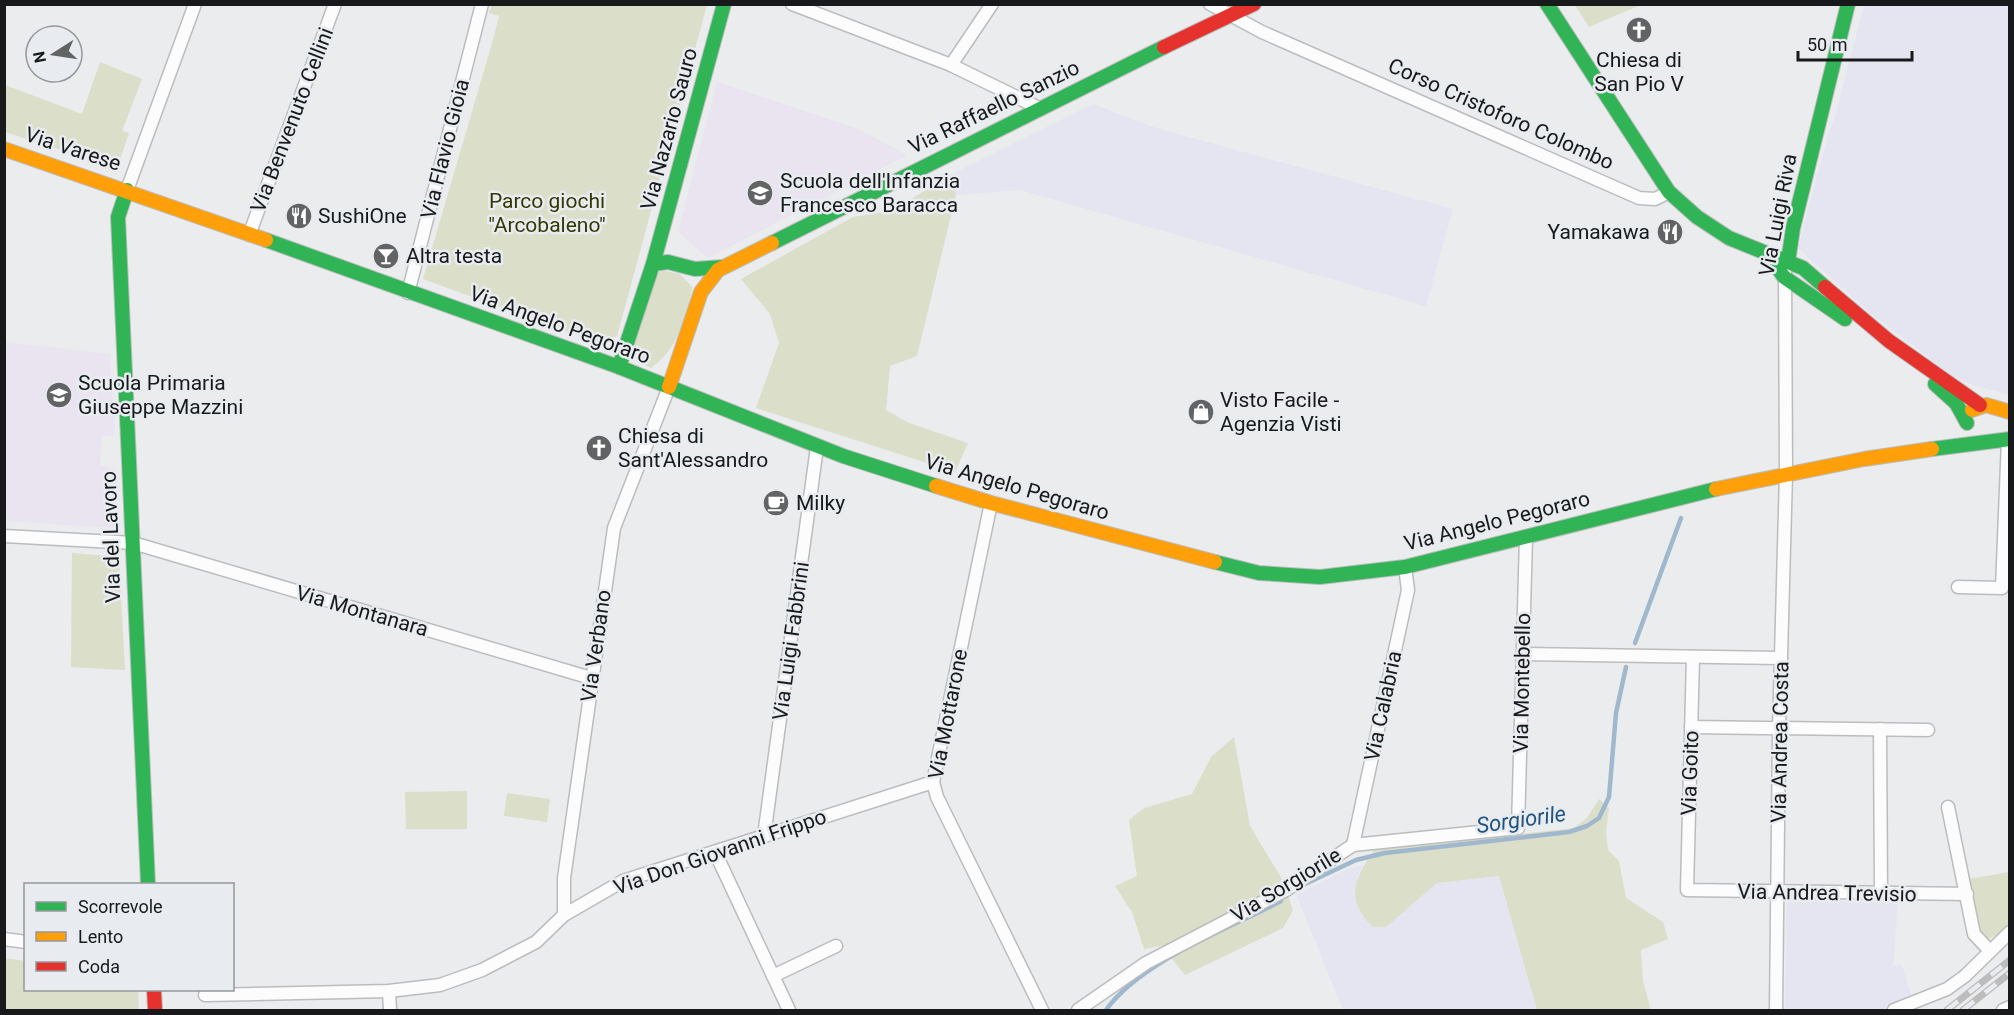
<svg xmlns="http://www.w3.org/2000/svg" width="2014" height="1015" font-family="Roboto,sans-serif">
  <rect width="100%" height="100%" fill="#eaecee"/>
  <!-- industrial -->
  <g fill="#e5e5f2">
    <path d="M1864,5h145v390l-37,-10 -20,-10 -83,-63 -71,-64 30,-113 7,-18z"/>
    <path d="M1093,104l63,24 297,81 -27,97 -406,-116 -64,5 -4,-21z"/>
    <path d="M1364,865l-7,11 16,51h12l52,-44 62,-7 38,134h-194l-47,-116 53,-25z"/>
    <path d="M1822,900l76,3 -5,63 9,-1 10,33 -31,12h-96l2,-109z"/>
  </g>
  <!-- education -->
  <g fill="#e9e4f0">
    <path d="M717,82l141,47 49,26 -199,103 -30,-26z"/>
    <path d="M4,342l106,12 5,81 -13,1 -2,29 16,5v58l-111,-7z"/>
  </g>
  <!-- green -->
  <g fill="#dbdec8">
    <path d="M492,5h215l-90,331 -18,7 -176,-64 70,-239 6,-24 -10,-3z"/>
    <path d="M1575,5h65l-51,22z"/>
    <path d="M100,62l42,17 -20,52 7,2 -12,35 -112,-36v-47l77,29z"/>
    <path d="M952,174l4,21 -39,161 -27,10 -4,44 23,13 59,20 -13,29 -199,-64 23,-65 -9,-29 -29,-35 112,-62 39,-6z"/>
    <path d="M660,270l20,4 12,13c-3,29 -17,65 -41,81 -7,-3 -16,-6 -17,-15 -4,-26 16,-59 26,-83z"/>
    <path d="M72,553l47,4 6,113 -54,-3z"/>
    <path d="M1234,737l16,89 32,53 11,31 -10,18 -98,47 -23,-29 -18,3 -12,-37 -17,-26 22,-10 -8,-56 15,-12 48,-14 19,-37z"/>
    <path d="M467,791v38h-61l-1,-37z"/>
    <path d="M507,793l43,6 -3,23 -43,-6z"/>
    <path d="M1599,799l10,9 -3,24 2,18 11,11 7,37 37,24 5,17 -27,11 2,32 8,28h-114l-38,-134 -62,7 -51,44h-13c-28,-27 -19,-48 1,-77l200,-22 13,-10z"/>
    <path d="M2009,872v53l-11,10 -11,4 -7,-4 -11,-56z"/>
    <path d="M4,958l21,3 1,29h112l1,20h-134z"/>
  </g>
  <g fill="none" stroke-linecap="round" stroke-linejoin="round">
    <!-- stream -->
    <g stroke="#a0b8ce" stroke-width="4.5">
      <path d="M1635,643l46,-125"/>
      <path d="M1301,886l55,-26 29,-7 184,-21 18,-6 12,-8 10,-21 7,-84 10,-46"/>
      <path d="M1106,1010c35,-49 122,-81 175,-109"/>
    </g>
    <defs>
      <g id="street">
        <path d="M792,4l159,61 88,43"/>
        <path d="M1210,4l52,28 377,166 16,1 14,-7"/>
        <path d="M951,65l41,-61"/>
        <path d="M127,190l68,-186"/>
        <path d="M249,235l86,-231"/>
        <path d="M408,293l74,-289"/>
        <path d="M991,503l-58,279 4,15 105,213"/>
        <path d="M4,536l129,7 458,135"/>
        <path d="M1958,587l44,1 6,-149"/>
        <path d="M1522,654l259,4"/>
        <path d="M1693,657l-6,233 280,4"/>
        <path d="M1691,727l237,3"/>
        <path d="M1880,729l1,164"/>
        <path d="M1948,807l26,127 16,17"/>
        <path d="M764,836l53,-389"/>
        <path d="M1353,845l55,-255 -3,-23"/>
        <path d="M715,852l74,158"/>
        <path d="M564,915v-37l50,-350 55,-141"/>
        <path d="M4,939l22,3"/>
        <path d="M773,976l63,-30"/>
        <path d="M389,991l1,19"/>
        <path d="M205,995l184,-4 51,-6 42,-15 54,-28 28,-27 59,-34 310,-99"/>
        <path d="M1078,1010l68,-47 140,-73 67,-45 165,-17 8,-291"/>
        <path d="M1776,1010l3,-281 7,-255 -1,-202"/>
        <path d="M1894,1010l53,-21 18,-13 45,-44"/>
        <path d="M2003,1010l7,-3"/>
      </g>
      <g id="fast">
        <path d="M1547,4l122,188 28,25 32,21 74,30 22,19"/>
        <path d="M127,190l-9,27 30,667"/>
        <path d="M266,240l353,127 224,89 93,30"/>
        <path d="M772,243l392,-196"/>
        <path d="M1769,256l15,21 61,42"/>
        <path d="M1788,262l5,-34 55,-224"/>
        <path d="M653,264l71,-260"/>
        <path d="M619,367l34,-103 15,-2 27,7 28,-2"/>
        <path d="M1935,384l21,19 11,20"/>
        <path d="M1932,449l78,-10"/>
        <path d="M1215,562l44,11 61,4 85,-10 311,-78"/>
      </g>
      <g id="slow">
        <path d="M4,149l262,91"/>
        <path d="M669,387l32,-95 17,-22 54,-27"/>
        <path d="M1972,410l14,-5 24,7"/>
        <path d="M936,486l55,17 224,59"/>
        <path d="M1716,489l148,-30 68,-10"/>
      </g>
      <g id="jam">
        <path d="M1164,47l90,-43"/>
        <path d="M1825,287l64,54 91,64"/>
        <path d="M154,990l1,20"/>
      </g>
    </defs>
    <!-- street casing -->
    <use href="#street" stroke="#bbbcbe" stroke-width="15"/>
    <!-- fast casing -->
    <use href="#fast" stroke="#bbbcbe" stroke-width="16"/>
    <!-- slow casing -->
    <use href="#slow" stroke="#bbbcbe" stroke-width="16"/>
    <!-- jam casing -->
    <use href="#jam" stroke="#bbbcbe" stroke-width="16"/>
    <!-- street -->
    <use href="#street" stroke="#fcfcfc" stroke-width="12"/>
    <!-- fast -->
    <use href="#fast" stroke="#30b455" stroke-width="14"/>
    <!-- slow -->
    <use href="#slow" stroke="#ff9f0a" stroke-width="14"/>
    <!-- jam -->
    <use href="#jam" stroke="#e5322d" stroke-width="14"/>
    <defs>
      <g id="rail">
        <path d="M1947,1010l63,-50"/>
        <path d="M1963,1010l47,-37"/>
      </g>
    </defs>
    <!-- rail casing -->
    <use href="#rail" stroke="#bcbcbd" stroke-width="7"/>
    <!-- rail -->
    <use href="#rail" stroke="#e8ecf0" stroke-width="4.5" stroke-dasharray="14" stroke-linecap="butt"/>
  </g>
  <!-- icons -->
  <defs>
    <symbol id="church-disc" viewBox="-11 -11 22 22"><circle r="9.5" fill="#616364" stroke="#e8ecf0"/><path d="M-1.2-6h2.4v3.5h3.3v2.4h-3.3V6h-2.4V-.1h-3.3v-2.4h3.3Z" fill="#fff"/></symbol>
    <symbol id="school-disc" viewBox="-11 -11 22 22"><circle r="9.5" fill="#616364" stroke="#e8ecf0"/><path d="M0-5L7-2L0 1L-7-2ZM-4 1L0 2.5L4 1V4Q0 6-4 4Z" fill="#fff"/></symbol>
    <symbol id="restaurant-disc" viewBox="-11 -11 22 22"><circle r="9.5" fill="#616364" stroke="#e8ecf0"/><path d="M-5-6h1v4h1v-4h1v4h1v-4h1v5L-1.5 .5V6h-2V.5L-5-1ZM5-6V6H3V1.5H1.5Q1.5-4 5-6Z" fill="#fff"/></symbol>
    <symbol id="bar-disc" viewBox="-11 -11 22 22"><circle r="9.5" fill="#616364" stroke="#e8ecf0"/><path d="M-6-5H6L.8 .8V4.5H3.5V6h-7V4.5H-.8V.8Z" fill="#fff"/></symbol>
    <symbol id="shop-disc" viewBox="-11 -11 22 22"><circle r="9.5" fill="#616364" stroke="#e8ecf0"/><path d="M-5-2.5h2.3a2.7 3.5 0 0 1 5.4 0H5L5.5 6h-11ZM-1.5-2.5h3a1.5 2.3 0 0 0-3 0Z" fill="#fff"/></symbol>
    <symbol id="cafe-disc" viewBox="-11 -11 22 22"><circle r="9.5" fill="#616364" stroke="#e8ecf0"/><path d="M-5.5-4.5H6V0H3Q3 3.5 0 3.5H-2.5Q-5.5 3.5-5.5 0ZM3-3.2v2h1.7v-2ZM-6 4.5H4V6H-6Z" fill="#fff"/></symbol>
  </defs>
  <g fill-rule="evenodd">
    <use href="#church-disc" x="1624" y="15" width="30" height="30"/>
    <use href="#school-disc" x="745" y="178" width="30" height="30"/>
    <use href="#restaurant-disc" x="284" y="201" width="30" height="30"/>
    <use href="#restaurant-disc" x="1655" y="217" width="30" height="30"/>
    <use href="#bar-disc" x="371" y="241" width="30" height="30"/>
    <use href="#school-disc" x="44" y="380" width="30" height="30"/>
    <use href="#shop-disc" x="1186" y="397" width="30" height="30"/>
    <use href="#church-disc" x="584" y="433" width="30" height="30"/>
    <use href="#cafe-disc" x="761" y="488" width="30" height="30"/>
  </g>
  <g text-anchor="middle" stroke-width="5" stroke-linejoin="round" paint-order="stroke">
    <!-- poi labels -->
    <g font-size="21" fill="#17191a" stroke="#e8ecf0" text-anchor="start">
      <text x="1639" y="67" text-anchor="middle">Chiesa di<tspan x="1639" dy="24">San Pio V</tspan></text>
      <text x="780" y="188">Scuola dell'Infanzia<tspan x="780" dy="24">Francesco Baracca</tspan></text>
      <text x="318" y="223">SushiOne</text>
      <text x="1650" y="239" text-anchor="end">Yamakawa</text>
      <text x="406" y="263">Altra testa</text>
      <text x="78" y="390">Scuola Primaria<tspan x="78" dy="24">Giuseppe Mazzini</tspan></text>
      <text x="1220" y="407">Visto Facile -<tspan x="1220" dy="24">Agenzia Visti</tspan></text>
      <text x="618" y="443">Chiesa di<tspan x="618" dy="24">Sant'Alessandro</tspan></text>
      <text x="796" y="510">Milky</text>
    </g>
    <!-- street labels -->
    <g font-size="21" fill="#17191a" stroke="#e8ecf0">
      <text transform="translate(994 107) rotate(-26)" y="7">Via Raffaello Sanzio</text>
      <text transform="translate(1501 114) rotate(24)" y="7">Corso Cristoforo Colombo</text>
      <text transform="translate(292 120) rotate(-69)" y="7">Via Benvenuto Cellini</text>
      <text transform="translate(669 129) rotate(-75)" y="7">Via Nazario Sauro</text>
      <text transform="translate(73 149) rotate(18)" y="7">Via Varese</text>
      <text transform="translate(445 149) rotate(-76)" y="7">Via Flavio Gioia</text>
      <text transform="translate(1778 215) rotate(-79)" y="7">Via Luigi Riva</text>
      <text transform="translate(560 325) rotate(20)" y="7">Via Angelo Pegoraro</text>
      <text transform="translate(1017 487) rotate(16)" y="7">Via Angelo Pegoraro</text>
      <text transform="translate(1497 521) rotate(-14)" y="7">Via Angelo Pegoraro</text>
      <text transform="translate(111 537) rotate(-92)" y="7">Via del Lavoro</text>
      <text transform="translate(362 611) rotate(16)" y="7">Via Montanara</text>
      <text transform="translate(791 641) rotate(-82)" y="7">Via Luigi Fabbrini</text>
      <text transform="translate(596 646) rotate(-82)" y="7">Via Verbano</text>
      <text transform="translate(1522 683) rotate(-89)" y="7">Via Montebello</text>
      <text transform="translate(1383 706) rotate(-78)" y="7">Via Calabria</text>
      <text transform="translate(948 714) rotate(-79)" y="7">Via Mottarone</text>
      <text transform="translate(1780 742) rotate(-89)" y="7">Via Andrea Costa</text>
      <text transform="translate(1690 773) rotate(-88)" y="7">Via Goito</text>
      <text transform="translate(720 852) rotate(-19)" y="7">Via Don Giovanni Frippo</text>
      <text transform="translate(1286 885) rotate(-31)" y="7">Via Sorgiorile</text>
      <text transform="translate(1827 893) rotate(1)" y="7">Via Andrea Trevisio</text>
    </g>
    <!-- park labels -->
    <g font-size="21" fill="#363802" stroke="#e8ecf0">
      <text x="547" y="208">Parco giochi<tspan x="547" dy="24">"Arcobaleno"</tspan></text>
    </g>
    <!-- water labels -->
    <g font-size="22" font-style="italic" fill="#22547e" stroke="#e8ecf0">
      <text transform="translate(1521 819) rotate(-8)" y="8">Sorgiorile</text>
    </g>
  </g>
  <!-- border -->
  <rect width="2014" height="1015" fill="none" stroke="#17191a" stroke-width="12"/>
  <!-- legend -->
  <rect x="24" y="883" width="210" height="108" fill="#e8ecf0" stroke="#94989a" stroke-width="1.5"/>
  <rect x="36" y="902" width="30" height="9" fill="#30b455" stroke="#94989a" stroke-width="1.5"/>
  <text x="78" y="913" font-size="18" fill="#17191a">Scorrevole</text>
  <rect x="36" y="932" width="30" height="9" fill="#ff9f0a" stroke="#94989a" stroke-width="1.5"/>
  <text x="78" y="943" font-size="18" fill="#17191a">Lento</text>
  <rect x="36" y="962" width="30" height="9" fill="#e5322d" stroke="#94989a" stroke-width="1.5"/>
  <text x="78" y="973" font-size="18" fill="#17191a">Coda</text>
  <!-- north arrow -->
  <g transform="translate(54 54) rotate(258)"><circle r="28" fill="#e8ecf0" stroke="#94989a" stroke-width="1.5"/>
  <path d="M0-4.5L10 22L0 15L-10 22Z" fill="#616364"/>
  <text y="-9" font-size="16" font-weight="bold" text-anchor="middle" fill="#17191a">N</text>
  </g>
  <!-- scale -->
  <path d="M1798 51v9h114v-9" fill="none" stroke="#17191a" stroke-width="3"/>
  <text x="1807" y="51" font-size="18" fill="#17191a" stroke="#e8ecf0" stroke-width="4.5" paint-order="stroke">50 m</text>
</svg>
